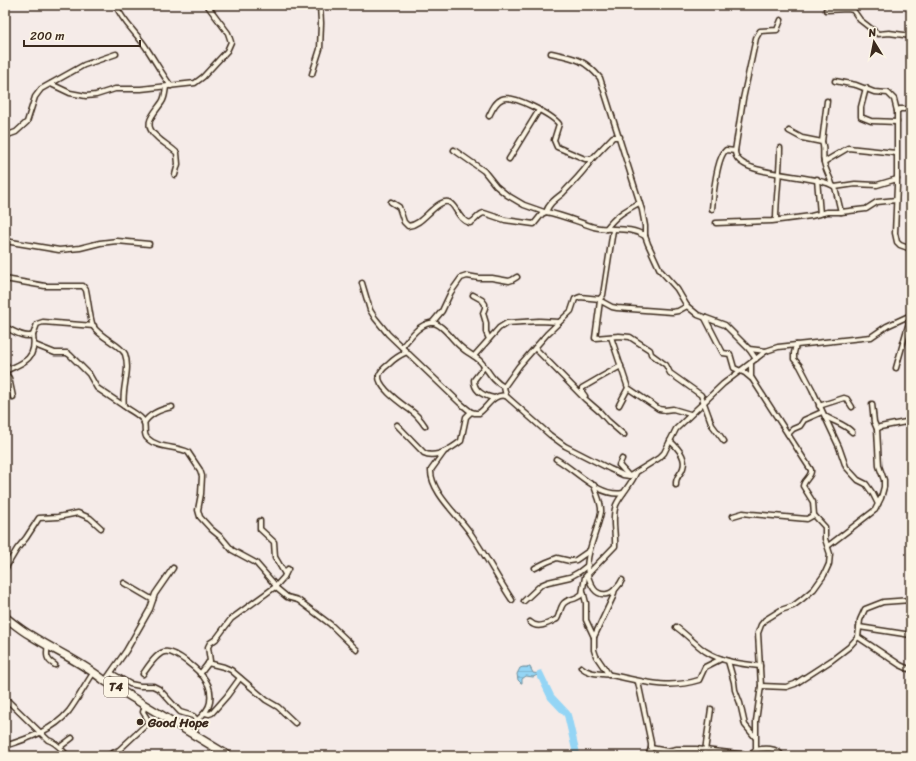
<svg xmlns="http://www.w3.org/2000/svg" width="916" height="761" font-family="Sriracha,sans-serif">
  <defs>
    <pattern id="water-rules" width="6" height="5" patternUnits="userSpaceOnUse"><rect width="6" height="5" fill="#94d5f5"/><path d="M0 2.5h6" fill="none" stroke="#80b7d2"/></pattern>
  </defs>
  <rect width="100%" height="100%" fill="#f5ebe8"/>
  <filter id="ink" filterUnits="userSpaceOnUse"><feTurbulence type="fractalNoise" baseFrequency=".025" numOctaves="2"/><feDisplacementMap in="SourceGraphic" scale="8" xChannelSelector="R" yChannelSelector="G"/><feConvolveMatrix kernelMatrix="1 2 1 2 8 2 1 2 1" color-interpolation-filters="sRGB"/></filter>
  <g filter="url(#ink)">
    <!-- water -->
    <path fill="url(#water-rules)" stroke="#70919f" d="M523,667h7l3,6 7,1 -7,3 -7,-1 -4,3v4h-1l-3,-3 -1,-6 3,-6z"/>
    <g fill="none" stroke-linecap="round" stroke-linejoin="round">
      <!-- river -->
      <path stroke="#94d5f5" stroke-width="7" d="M540,674l11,23 16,17 1,3 9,39"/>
      <defs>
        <g id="street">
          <path d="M116,5c6,17 22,29 31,44 8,12 15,25 24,37"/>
          <path d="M826,10l22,-1 5,1 7,10 18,14 11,-1 22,3"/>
          <path d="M781,20l-4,10 -17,1 -4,7 -13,61 -8,52c0,27 82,22 100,36l6,25 25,-3 11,-7 19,-2"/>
          <path d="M551,53c24,5 33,6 49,25l42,132 3,16v10l3,8 12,26 17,19 10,17 11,9 27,10 24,24 17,2"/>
          <path d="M312,74l8,-25 1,-26 -1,-18"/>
          <path d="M835,81l21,4 18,7 14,1 6,6 3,12"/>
          <path d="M51,84l19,9 16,3 10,-1 19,-6h26l54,-6 8,-6 24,-26 4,-9 -3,-9 -21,-28"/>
          <path d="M166,87c-1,5 -1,11 -4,15 -8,12 -21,22 -5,35 6,6 14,10 20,16l1,11 -3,11"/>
          <path d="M866,88l-5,19v10l10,4 26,1"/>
          <path d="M904,109h-4l-3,2v75l-2,47 2,9 3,3 11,4"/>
          <path d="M489,116c3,-6 6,-14 13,-17 11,-5 50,16 57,25l-5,16 3,7 28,12h7l21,-22h7"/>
          <path d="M789,131l13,7 20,4c3,7 0,13 2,20 1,7 6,15 8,22"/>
          <path d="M5,136l11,-4 11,-10 8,-25 6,-8 43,-24 32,-11"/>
          <path d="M822,142l5,-41"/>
          <path d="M454,150l30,21 12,15 11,9 17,10 20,7"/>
          <path d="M509,159l30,-49"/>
          <path d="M824,162l24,-14 48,5"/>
          <path d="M817,179l3,35"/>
          <path d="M835,187l20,-3 22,1 20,-6"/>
          <path d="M391,202l8,5 5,15 4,4c10,-1 17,-10 24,-16 25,-23 20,9 38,13 6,-2 8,-9 14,-10l21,7 29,4 8,-10 4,-2c16,3 32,10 48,15 17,4 36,-1 51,9"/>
          <path d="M712,209c1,-12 5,-52 14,-59l9,1"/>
          <path d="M546,212c3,-9 10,-13 17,-19 10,-11 21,-21 29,-34"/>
          <path d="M776,220c0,-24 4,-48 4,-72"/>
          <path d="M716,223l56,-2 39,-5 16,-4h14"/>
          <path d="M606,229c9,-13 20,-19 33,-26"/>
          <path d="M5,241l54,9 21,-2 20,-5 17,-2 32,3"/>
          <path d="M5,279l40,7h38l3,4c2,8 4,30 7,36 6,11 28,19 32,28 6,17 -4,35 -1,52 6,5 17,9 20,16 2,5 -1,12 3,16 11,11 30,8 41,14l12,18 2,6 -1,18 -3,16 2,7 11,12 11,9 10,12 24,13 20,23"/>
          <path d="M362,283l8,27 5,8 13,16 72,69 11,9 4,1h4c9,-6 14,-20 27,-17l44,39 15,11 45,23 13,6 7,1 29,-18 5,-5 12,-24 47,-45 43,-33 12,-4 93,-10 16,-11 24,-11"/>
          <path d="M473,295l9,5 3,4v4l-2,5 3,10v9l3,7"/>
          <path d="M599,300l13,7 5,1 55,4 6,-1 9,-5"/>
          <path d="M600,301l-5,37 24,-2 11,1 20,13 1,4 15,11 4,8 31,22 11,30 12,16"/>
          <path d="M705,318l18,35 7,1 4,14 11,5 6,5"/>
          <path d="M432,323l10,-12 9,-19 10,-14 6,-2 12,2h13l17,3 3,-1 5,-3"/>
          <path d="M5,327c8,4 20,12 28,8l4,-11 6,-2 51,4"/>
          <path d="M611,337l17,51 -9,17"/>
          <path d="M35,345l20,8h12l3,2 19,19 8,14 27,18"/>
          <path d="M796,345l-2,8v6l6,7 12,23 27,58 7,20 12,13 8,4 7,10 5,10"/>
          <path d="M402,347c7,-8 16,-22 28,-24 11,-2 23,18 31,24 5,5 12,8 18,13 10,10 11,19 25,27"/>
          <path d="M535,348l50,51 15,13 8,9 16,14"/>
          <path d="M749,349l7,10"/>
          <path d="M407,352c-7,3 -13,7 -18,12 -4,3 -9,7 -10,12 -1,12 23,28 31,34 6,4 11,10 15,16"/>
          <path d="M474,356l25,-28 8,-5 32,-2 20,1"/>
          <path d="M5,363l4,6"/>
          <path d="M751,364v13l60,93c1,7 -7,9 -8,16l10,16 1,13 11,12v12l5,15 -1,10 -5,11 -10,14 -13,11 -8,6 -12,4 -16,10 -4,5 -3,8 3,53 -5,35v29c8,-2 21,-3 26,6"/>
          <path d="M484,367l-10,13c0,11 10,16 20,18"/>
          <path d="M896,368l15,-53"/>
          <path d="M5,371c19,-8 32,-12 28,-36"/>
          <path d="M5,373l4,5 4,19"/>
          <path d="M628,388l31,21 6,1 8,-1 17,5"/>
          <path d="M506,396l-2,-9 15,-21 28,-32 24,-23 4,-12 5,-2 20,2 3,-4 10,-65"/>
          <path d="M585,396l-3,-4v-4l19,-11 20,-11"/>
          <path d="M872,404l2,18 3,7"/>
          <path d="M819,406l25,-8 3,1 5,8"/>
          <path d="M825,416c9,6 20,8 27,16"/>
          <path d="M144,423c6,-10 18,-14 28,-16"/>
          <path d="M397,425l27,28c12,6 28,-5 37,-12l5,-24 5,-5"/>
          <path d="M788,434l5,-5 7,-3 4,-6 18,-8"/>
          <path d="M670,441c7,6 17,16 13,27 -2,7 -8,8 -7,17"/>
          <path d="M444,452l-13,18c-1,22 29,47 40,64 15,22 27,45 41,66"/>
          <path d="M556,459c20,11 43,39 67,34"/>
          <path d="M622,459l-3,6 10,11"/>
          <path d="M594,485c2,9 8,18 7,27 -4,24 -24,53 -7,77 3,4 7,6 13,5 6,-1 13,-9 15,-14"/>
          <path d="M733,516l10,-3 8,1 56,5 7,-4"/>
          <path d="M260,521v8l14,13 1,15 10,17"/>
          <path d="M828,546l47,-36 6,-12 3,-11v-7l-5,-14 -2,-37 3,-2 31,-6"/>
          <path d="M535,568l12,-6 10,-4 13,3 6,-1 13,-9"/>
          <path d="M5,569l12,-20 9,-11 13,-20 19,-1 20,-4 12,5 11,10"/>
          <path d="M124,583l29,17"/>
          <path d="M275,587l12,10 11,3 32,24 27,26"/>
          <path d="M583,591l3,12v17l8,17v13l2,6 13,19"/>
          <path d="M524,601l17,-16 7,-3 22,-5 9,-5 9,-7"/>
          <path d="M530,622c8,8 19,1 27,-3 3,-5 3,-12 7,-16 5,-5 11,-2 18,-9l3,-17 30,-31c1,-14 -4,-27 1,-41 5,-11 15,-20 20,-32"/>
          <path d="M676,627c10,7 19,17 29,24 17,11 36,13 55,15"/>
          <path d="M859,627l52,8"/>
          <path d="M594,637l19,-40 2,-8"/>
          <path d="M858,637l42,28 11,5"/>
          <path d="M48,645c-2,10 -2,15 7,20"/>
          <path d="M728,661l6,21 1,8 5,13 5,22 10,12"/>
          <path d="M208,663l16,4 7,3 35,30 12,7 17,16"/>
          <path d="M581,667c9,8 19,6 30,8 30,6 56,15 88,5l6,-13 16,-8"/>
          <path d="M111,673l19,11 10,2h13l6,3 21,23 13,4 2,2 1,9 -2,8"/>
          <path d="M143,674c5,-7 13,-20 21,-22 11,-3 37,20 42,29 4,6 5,14 4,21 -1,7 -9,15 -14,19"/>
          <path d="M200,674l10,-13 -2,-14 2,-4 6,-4 15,-20 44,-32 9,-10 4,-8"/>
          <path d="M105,681l21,-30 24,-42 5,-15 18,-26"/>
          <path d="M638,682l13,61v5l-3,8"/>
          <path d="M761,686l25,1 9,-3 37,-24 17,-13 9,-10 2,-17 5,-11 18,-7 28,-2"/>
          <path d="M5,698l43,42c10,3 13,10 20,16"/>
          <path d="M205,713l4,1 3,-1 15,-17 13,-18"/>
          <path d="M5,746c22,-7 49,-16 64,-35 9,-12 16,-26 25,-39"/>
          <path d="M60,747l12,-9"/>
          <path d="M651,748l16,3 10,-2h19l51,6 6,-2 3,-3"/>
          <path d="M705,751l6,-42"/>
          <path d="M107,756l12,-6 29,-27v-3l-5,-8 2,-7"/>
        </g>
        <path id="highway" d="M5,617c8,6 16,13 25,18 25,16 52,27 75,46l124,75"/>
      </defs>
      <!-- street casing -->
      <use href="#street" stroke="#3b2a1e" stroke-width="7"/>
      <!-- highway casing -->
      <use href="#highway" stroke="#3b2a1e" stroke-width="10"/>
      <!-- street -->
      <use href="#street" stroke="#fcf5e5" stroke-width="4"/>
      <!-- highway -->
      <use href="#highway" stroke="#fcf5e5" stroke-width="7"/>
    </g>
  </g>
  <!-- markers -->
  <circle fill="#3b2a1e" stroke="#fcf5e5" stroke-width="1.5" cx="140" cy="722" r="4"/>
  <g text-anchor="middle" stroke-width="4" stroke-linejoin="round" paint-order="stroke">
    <!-- shield labels -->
    <rect fill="#fcf5e5" stroke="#75675a" stroke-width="1" x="104" y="677" width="24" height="20" rx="3"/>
    <g font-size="12" font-weight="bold" fill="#3b2a1e">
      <text x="116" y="691">T4</text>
    </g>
    <!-- poi labels -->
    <g font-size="13" font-weight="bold" fill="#3b2a1e" stroke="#fcf5e5" text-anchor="start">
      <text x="148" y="727">Good Hope</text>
    </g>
  </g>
  <!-- margin -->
  <rect width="916" height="761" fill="none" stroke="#fcf5e5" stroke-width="20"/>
  <rect x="10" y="10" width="896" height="741" fill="none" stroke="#3b2a1e" stroke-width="1.5" filter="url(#ink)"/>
  <!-- north arrow -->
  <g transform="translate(874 42) rotate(350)" stroke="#fcf5e5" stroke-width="3" paint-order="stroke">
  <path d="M0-3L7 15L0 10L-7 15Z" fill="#3b2a1e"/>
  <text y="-6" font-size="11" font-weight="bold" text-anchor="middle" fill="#3b2a1e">N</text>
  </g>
  <!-- scale -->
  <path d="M24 40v6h116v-6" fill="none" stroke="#3b2a1e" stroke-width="2"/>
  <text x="30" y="40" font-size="12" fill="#3b2a1e" stroke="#fcf5e5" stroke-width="3" paint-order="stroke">200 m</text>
</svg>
